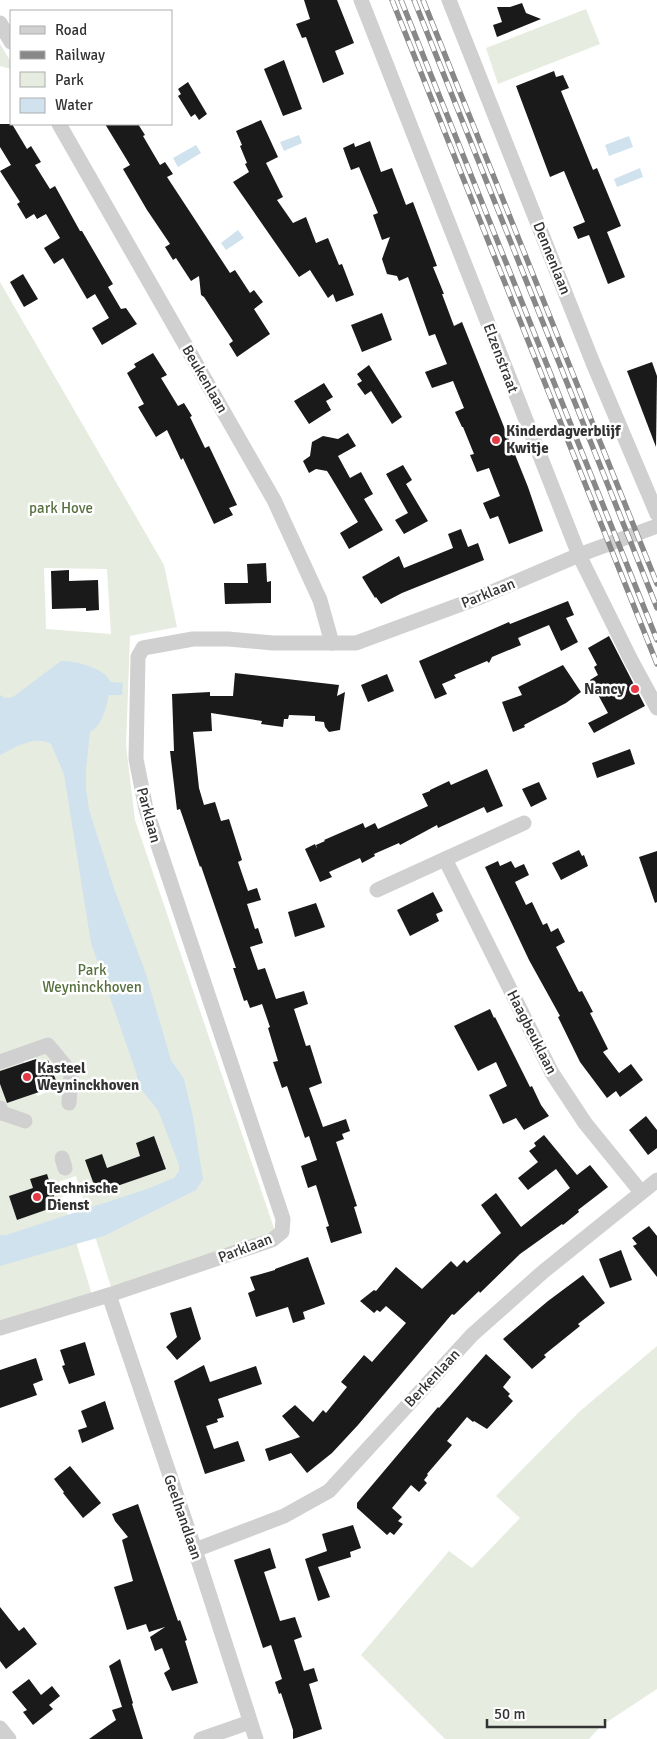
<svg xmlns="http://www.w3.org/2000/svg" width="657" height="1739" font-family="Signika,sans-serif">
  <rect width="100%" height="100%" fill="#fff"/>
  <!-- green -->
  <g fill="#e6ecdf" fill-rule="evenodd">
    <path d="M586,9l14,35 -102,40 -12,-36z"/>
    <path d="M0,44l11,18v7l-11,-3z"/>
    <path d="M0,282l164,283 13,62 -47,9 -4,110 9,74 140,411 -163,59 -36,-114 -18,6 34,113 -92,29v-240l7,19 14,-5 14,-8 2,6 8,-3 -1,-6 13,-4 -8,-23 -11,4 -3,-9 -12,5 3,7 -13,5 -2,-5 -11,4zM44,568l63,1 4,65 -65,-5zM154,1136l12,32 -69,25 10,-25 33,-12 -4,-13zM47,1174l10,32 -40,14 -5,-16 9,-3z"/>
    <path d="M657,1346v343l-56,37 -12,13h-144l-84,-84 88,-104 23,17 48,-50 -24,-22 83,-84z"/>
  </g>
  <!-- water -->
  <g fill="#cfe2ee">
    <path d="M299,135l3,8 -18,8 -4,-9z"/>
    <path d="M629,136l4,11 -24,9 -4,-11z"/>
    <path d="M196,145l5,8 -23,14 -5,-9z"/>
    <path d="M640,168l3,9 -26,10 -3,-8z"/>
    <path d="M238,230l6,8 -18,12 -5,-7z"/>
    <path d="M61,661c15,0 29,4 42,12 3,2 5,6 8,9l12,1 -1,12h-13c-4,15 -6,29 -19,37l-4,37v19l3,22 26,81 30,80 26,89 13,19 9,38 10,62 -7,11 -92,46 -104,30v-31h6l141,-46 27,-11 5,-7v-6l-21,-55 -18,-22 -4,-16 -45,-129 -27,-169 -13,-30c-17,-9 -35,3 -51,11v-60l5,3 8,-1z"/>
  </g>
  <!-- building -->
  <g fill="#1a1a1a">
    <path d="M304,0h33l17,43 -19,8 9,23 -21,9 -17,-46 -4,1 -6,-14 14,-5z"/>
    <path d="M522,3l4,10 15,6 -44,18 -4,-12 9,-3 -5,-15h13z"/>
    <path d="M284,60l18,49 -19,7 -19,-47z"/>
    <path d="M554,71l2,6 7,-2 6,13 -8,3 32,79 4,-2 24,58 -14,6 18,45 -17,7 -19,-49 -11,4 -5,-12 12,-5 -21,-51 -14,6 -34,-91z"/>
    <path d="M188,82l19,32 -8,6 -4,-6 -4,3 -13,-21 3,-2 -3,-5z"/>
    <path d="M261,120l17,37 -12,6 17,34 -6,3 16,23 13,-6 10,26 12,-5 11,27 3,-1 12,31 -18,7 -3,-8 -5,4 -18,-28 -11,7 -66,-95 16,-10 -4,-8 2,-1 -7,-17 2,-1 -6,-14z"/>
    <path d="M0,124h12l15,25 4,-3 10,16 -6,3 15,24 5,-3 25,45h2l31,53 -5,3 13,22 5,-1 11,16 -35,21 -10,-17 17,-10 -14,-24 -8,5 -24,-41 -9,6 -10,-16 16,-10 -14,-24 -9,5 -3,-5 -8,5 -9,-15 3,-2 -20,-31 11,-6 -11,-18z"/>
    <path d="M105,124h33l7,11 -2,1 17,29 5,-3 8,12 -6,3 63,96 5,-3 15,23 4,-3 9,12 -9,7 16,25 -33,23 -8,-13 4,-3 -29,-44 -3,-2 -2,-19 -8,5 -15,-23 -3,2 -8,-13 5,-3 -23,-34 -24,-41 7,-4z"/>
    <path d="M370,141l11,31 11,-4 14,37 7,-3 24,64 -4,1 11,27h-2l12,32 8,-4 66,165 15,44 -34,13 -11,-28 -8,3 -7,-16 17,-7 -6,-15 -5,-13 -12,4 -7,-17 4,-1 -11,-27h-1l-7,-15 9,-4 -11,-27 -21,7 -7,-16 22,-8 -12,-30 -6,2 -21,-59 -9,4 -2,-5 -10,-2 -5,-15 8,-22 -8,3 -9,-25 5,-2 -19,-46 -8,3 -8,-22 11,-5 1,4z"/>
    <path d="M23,274l15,25 -14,8 -14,-25z"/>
    <path d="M382,313l10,27 -30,12 -11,-27z"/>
    <path d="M153,353l14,22 -6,3 17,28 6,-3 8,13 -2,1 15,31 4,-2 28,59 -8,3 4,7 -19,9 -31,-66 -2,2 -14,-30 -11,7 -18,-30 6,-3 -17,-31 9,-6 -2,-3z"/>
    <path d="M652,362l5,14 -1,71 -29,-76z"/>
    <path d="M369,365l33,52 -10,7 -21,-33 -6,4 -8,-11 5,-3 -5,-7z"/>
    <path d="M324,383l9,14 -7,4 5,9 -22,14 -15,-23z"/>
    <path d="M348,433l8,13 -18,10 12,22 11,-6 12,22 -9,5 19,31 -34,19 -9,-16 18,-11 -29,-48 -2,-3 -11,-2 -7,4 -6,-12 7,-5 2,-14 11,-6 15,3z"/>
    <path d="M403,465l9,15 -6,4 22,37 -24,13 -9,-14 13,-7 -22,-39z"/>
    <path d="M461,529l7,18 10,-4 6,17 -82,33 -21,11 -5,-7 -1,1 -13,-21 37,-21 5,12 49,-20 -5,-14z"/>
    <path d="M266,563l1,19 4,-1v22l-46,1 -1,-21h24l-1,-19z"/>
    <path d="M69,570v11l29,-1 1,30 -13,1v-3l-34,1 -1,-38z"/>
    <path d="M568,601l6,14 -8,3 12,24 -17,9 -12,-26 -31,13 3,7 -29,12 -3,6 -2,-2 -33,14 2,3 -14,6 5,10 -12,5 -16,-38 90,-39 1,2z"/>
    <path d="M609,636l36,70 -51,27 -6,-10 20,-10 -18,-33 8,-5 -4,-8 3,-2 -9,-17z"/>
    <path d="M563,665l18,27 -15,11 -42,22 1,2 -12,5 -11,-30 20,-7 -4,-8z"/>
    <path d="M235,673l104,12 -2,11 8,-4 -5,38 -11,2 -4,-5 -1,-5 -9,-1v-5l-26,-1 -1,4h-4l-1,8 -22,-3 1,-3 -51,-8 1,18 -19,1 6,56 5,17 11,-3 6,19 8,-2 13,41 -4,2 10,29 9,-3 4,12 -14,4 8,25 3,-1 5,15 -13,4 8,23 7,-2 11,31 28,-8 4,13 -14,5 12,37 4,-1 12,38 -13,5 14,39 23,-8 4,12 -8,3 2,5 -8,3 21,64 -3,1 8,26 -31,10 -5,-16 3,-1 -13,-41 -8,3 -7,-22 16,-6 -8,-24 -4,2 -18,-52 -5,2 -9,-26 5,-1 -10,-33 2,-1 -8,-23 -12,4 -3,-8 -3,1 -11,-33h3l-35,-102 -1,1 -20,-58 -3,1 -7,-59h4l-2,-57 38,-2v4h23z"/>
    <path d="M387,674l7,17 -26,11 -7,-17z"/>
    <path d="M630,749l5,15 -38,14 -5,-15z"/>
    <path d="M487,769l16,37 -16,7 -3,-6 -46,21 -1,-3 -37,20 -1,-2 -25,11 1,2 -13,7 -2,-5 -31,14 3,5 -12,5 -15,-33 10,-5 2,5 -1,-4 9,-4 -1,-1 39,-17 2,5 10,-5 3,6 50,-23 -6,-12 8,-3v-1l17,-8 2,-1 2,4z"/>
    <path d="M539,782l8,17 -16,8 -9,-18z"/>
    <path d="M579,850l3,6 2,-1 4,11 -27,14 -9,-17z"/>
    <path d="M657,851v51l-2,1 -16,-46z"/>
    <path d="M498,861l2,5 11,-5 4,7 9,-4 5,11 -14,7 11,23 6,-3 11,23 4,-2 4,9 7,-4 7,14 -9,5 23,45 3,-1 11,21 -3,1 18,36 -5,3 16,21 12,-9 12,16 -23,17 -4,-6 -9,7 -27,-36 -22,-45 2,-1 -31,-56 -44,-93z"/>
    <path d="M433,892l10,19 -7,3 3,7 -29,15 -13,-26z"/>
    <path d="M316,903l9,24 -30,10 -7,-25z"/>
    <path d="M490,1009l4,9 1,-1 35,70 2,-1 9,19 8,11 -25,14 -8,-12 -13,6 -14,-29 18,-9 -11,-24 -18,9 -24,-45z"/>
    <path d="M36,1059l2,5 10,-4 9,23 -13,4 1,3 -38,13 -7,-19v-13z"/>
    <path d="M646,1116l11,14v18l-9,7 -19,-25z"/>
    <path d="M544,1135l33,40 13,-10 18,22 -30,23 1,2 -16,13 -1,-1 -42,30 -40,39 -1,-2 -25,24 -2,-1 -94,111 -26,28 -25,20 -16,-20 -22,8 -4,-12 35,-12 -18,-21 13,-11 18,17 10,-12 3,3 21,-26 -6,-5 23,-27 8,7 34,-39 -20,-17 -6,6 -3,-2 -3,3 -14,-12 14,-11 2,1 20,-24 26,22 29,-28 6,6 7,-7 3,3 34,-30 -20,-28 15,-12 25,34 49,-39 -14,-19 -28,21 -10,-12 20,-16 -9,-11 7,-5 -2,-3z"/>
    <path d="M154,1136l12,33 -69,24 -12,-33 17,-6 5,14 33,-12 -4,-13z"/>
    <path d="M47,1174l10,32 -40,14 -8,-24 24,-8 -3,-9z"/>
    <path d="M649,1226l8,10v41l-24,-31 4,-2 -5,-6z"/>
    <path d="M621,1250l11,30 -22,8 -11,-29z"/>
    <path d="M308,1257l17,47 -22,8 2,7 -12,4 -5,-16 -32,10 -8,-24 7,-3 -5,-13 25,-7v-1z"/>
    <path d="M583,1275l22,28 -27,21 2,2 -36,29 2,2 -14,12 -29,-30 45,-38z"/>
    <path d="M191,1307l10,32 -24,21 -11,-13 11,-10 -7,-24z"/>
    <path d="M85,1342l10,33 -26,9 -7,-18 3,-1 -5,-15z"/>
    <path d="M486,1354l25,23 -8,10 7,7 -2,2 5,5 -26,28 -13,-8 -1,1 -6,-5 -20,24 5,4 -25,29 1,1 -4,5 3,3 -8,9 -8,-7 -19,23 10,9 -4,4 5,3 -9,11 -4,-3 -3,3 -30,-27v-5l81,-96 1,1z"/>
    <path d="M36,1358l7,22 -10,4 4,11 -37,13v-38z"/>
    <path d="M204,1365l6,17 46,-16 6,18 -44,15 6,18 -7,2 1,3 -12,4 8,23 24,-8 7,20 -40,13 -31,-93z"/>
    <path d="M105,1401l9,28 -32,14 -4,-13 9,-3 -6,-16z"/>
    <path d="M70,1466l31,37 -18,15 -20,-25 1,-1 -10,-13z"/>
    <path d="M138,1504l40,117 2,-1 7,20 -2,1 13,42 -26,8 -8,-18 6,-4 -8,-21 -7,3 -5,-14 15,-10 -16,5 -3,-8 -19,6 -13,-43 19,-6 -11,-41 6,-3 -13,-16 -3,-7z"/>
    <path d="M353,1525l8,23 -11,4 1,5 -33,10 12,30 -12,4 -13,-42 22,-8 -5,-17z"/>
    <path d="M270,1548l6,20 -12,4 16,49 15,-4 7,20 -8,3 10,31 10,-3 4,13 -9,3 13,45 -29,10v-9l-12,-37 -2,1 -4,-12 7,-3 -11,-34 -8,3 -29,-88z"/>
    <path d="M0,1607l19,24 5,-4 13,17 -31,25 -6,-8z"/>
    <path d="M120,1659l13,44 -1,1 11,35h-54l27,-19 -4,-10 16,-5 -6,2 -13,-41z"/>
    <path d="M29,1679l12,16 11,-9 8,10 -11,9 4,4 -20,16 -10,-13 4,-2 -15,-18z"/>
  </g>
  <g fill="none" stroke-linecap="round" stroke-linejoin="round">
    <!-- minor -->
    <g stroke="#d0d0d0" stroke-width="15">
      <path d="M361,0l218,555 52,105 26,48"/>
      <path d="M449,0l144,363 64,151"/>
      <path d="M0,23l11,19"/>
      <path d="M59,124l215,376 46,100 12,43"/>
      <path d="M445,859l79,-36"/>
      <path d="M377,890l68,-31 107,214 33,50 56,69"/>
      <path d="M0,1062l48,-17 23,28 -2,30"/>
      <path d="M0,1108l2,5 23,8"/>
      <path d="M62,1158l3,10"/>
      <path d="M109,1295l86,255 61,189"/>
      <path d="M0,1328l109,-33 163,-55 10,-8 1,-13 -137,-410 -10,-50 2,-102 5,-9 50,-9h35l45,4h83l122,-45 101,-43 78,-29"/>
      <path d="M195,1550l89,-34 45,-25 143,-156 72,-64 113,-91"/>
      <path d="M0,1728l9,11"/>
      <path d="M201,1739l49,-17"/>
    </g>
    <defs>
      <g id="rail">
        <path d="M392,0l265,664"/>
        <path d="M401,0l256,640"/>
        <path d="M414,0l243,608"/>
        <path d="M423,0l234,584"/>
      </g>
    </defs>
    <!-- rail casing -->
    <use href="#rail" stroke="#888" stroke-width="5.5"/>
    <!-- rail -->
    <use href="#rail" stroke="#fff" stroke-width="4" stroke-dasharray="11" stroke-linecap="butt"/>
  </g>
  <!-- markers -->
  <g fill="#e63946" stroke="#fff" stroke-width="2">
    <circle cx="496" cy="440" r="5"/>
    <circle cx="635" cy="689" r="5"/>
    <circle cx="27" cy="1077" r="5"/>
    <circle cx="37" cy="1197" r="5"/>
  </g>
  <g text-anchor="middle" stroke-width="5" stroke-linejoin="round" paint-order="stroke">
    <!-- street labels -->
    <g font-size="15" fill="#333" stroke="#fff">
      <text transform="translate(552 258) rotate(68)" y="5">Dennenlaan</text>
      <text transform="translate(501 358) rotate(69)" y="5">Elzenstraat</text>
      <text transform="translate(205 379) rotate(60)" y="5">Beukenlaan</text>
      <text transform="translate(488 593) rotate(-22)" y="5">Parklaan</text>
      <text transform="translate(149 815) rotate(75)" y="5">Parklaan</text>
      <text transform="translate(532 1032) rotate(63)" y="5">Haagbeuklaan</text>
      <text transform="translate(245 1248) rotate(-21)" y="5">Parklaan</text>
      <text transform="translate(432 1378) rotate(-47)" y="5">Berkenlaan</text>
      <text transform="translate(183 1517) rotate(71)" y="5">Geelhandlaan</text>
    </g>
    <!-- poi labels -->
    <g font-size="15" font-weight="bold" fill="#333" stroke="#fff" text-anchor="start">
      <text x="506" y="436">Kinderdagverblijf<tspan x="506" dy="17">Kwitje</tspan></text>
      <text x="625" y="694" text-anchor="end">Nancy</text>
      <text x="37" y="1073">Kasteel<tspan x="37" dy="17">Weyninckhoven</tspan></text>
      <text x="47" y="1193">Technische<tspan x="47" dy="17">Dienst</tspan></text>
    </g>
    <!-- park labels -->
    <g font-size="15" fill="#56703f" stroke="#fff">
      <text x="61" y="513">park Hove</text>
      <text x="92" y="975">Park<tspan x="92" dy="17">Weyninckhoven</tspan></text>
    </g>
  </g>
  <!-- legend -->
  <rect x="10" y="10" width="162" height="115" fill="#ffffff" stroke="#adadad"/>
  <rect x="20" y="26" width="25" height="8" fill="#d0d0d0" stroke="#adadad"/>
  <text x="55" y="35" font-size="15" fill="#333333">Road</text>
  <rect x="20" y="51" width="25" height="8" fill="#888888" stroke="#adadad"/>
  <text x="55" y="60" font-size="15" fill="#333333">Railway</text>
  <rect x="20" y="72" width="25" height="15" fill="#e6ecdf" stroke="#adadad"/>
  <text x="55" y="85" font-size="15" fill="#333333">Park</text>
  <rect x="20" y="98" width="25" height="15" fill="#cfe2ee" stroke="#adadad"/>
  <text x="55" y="110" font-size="15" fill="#333333">Water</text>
  <!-- scale -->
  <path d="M487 1719v8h118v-8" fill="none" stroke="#333333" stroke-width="2.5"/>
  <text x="494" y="1719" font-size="15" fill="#333333" stroke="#ffffff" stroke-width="4" paint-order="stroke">50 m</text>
</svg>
